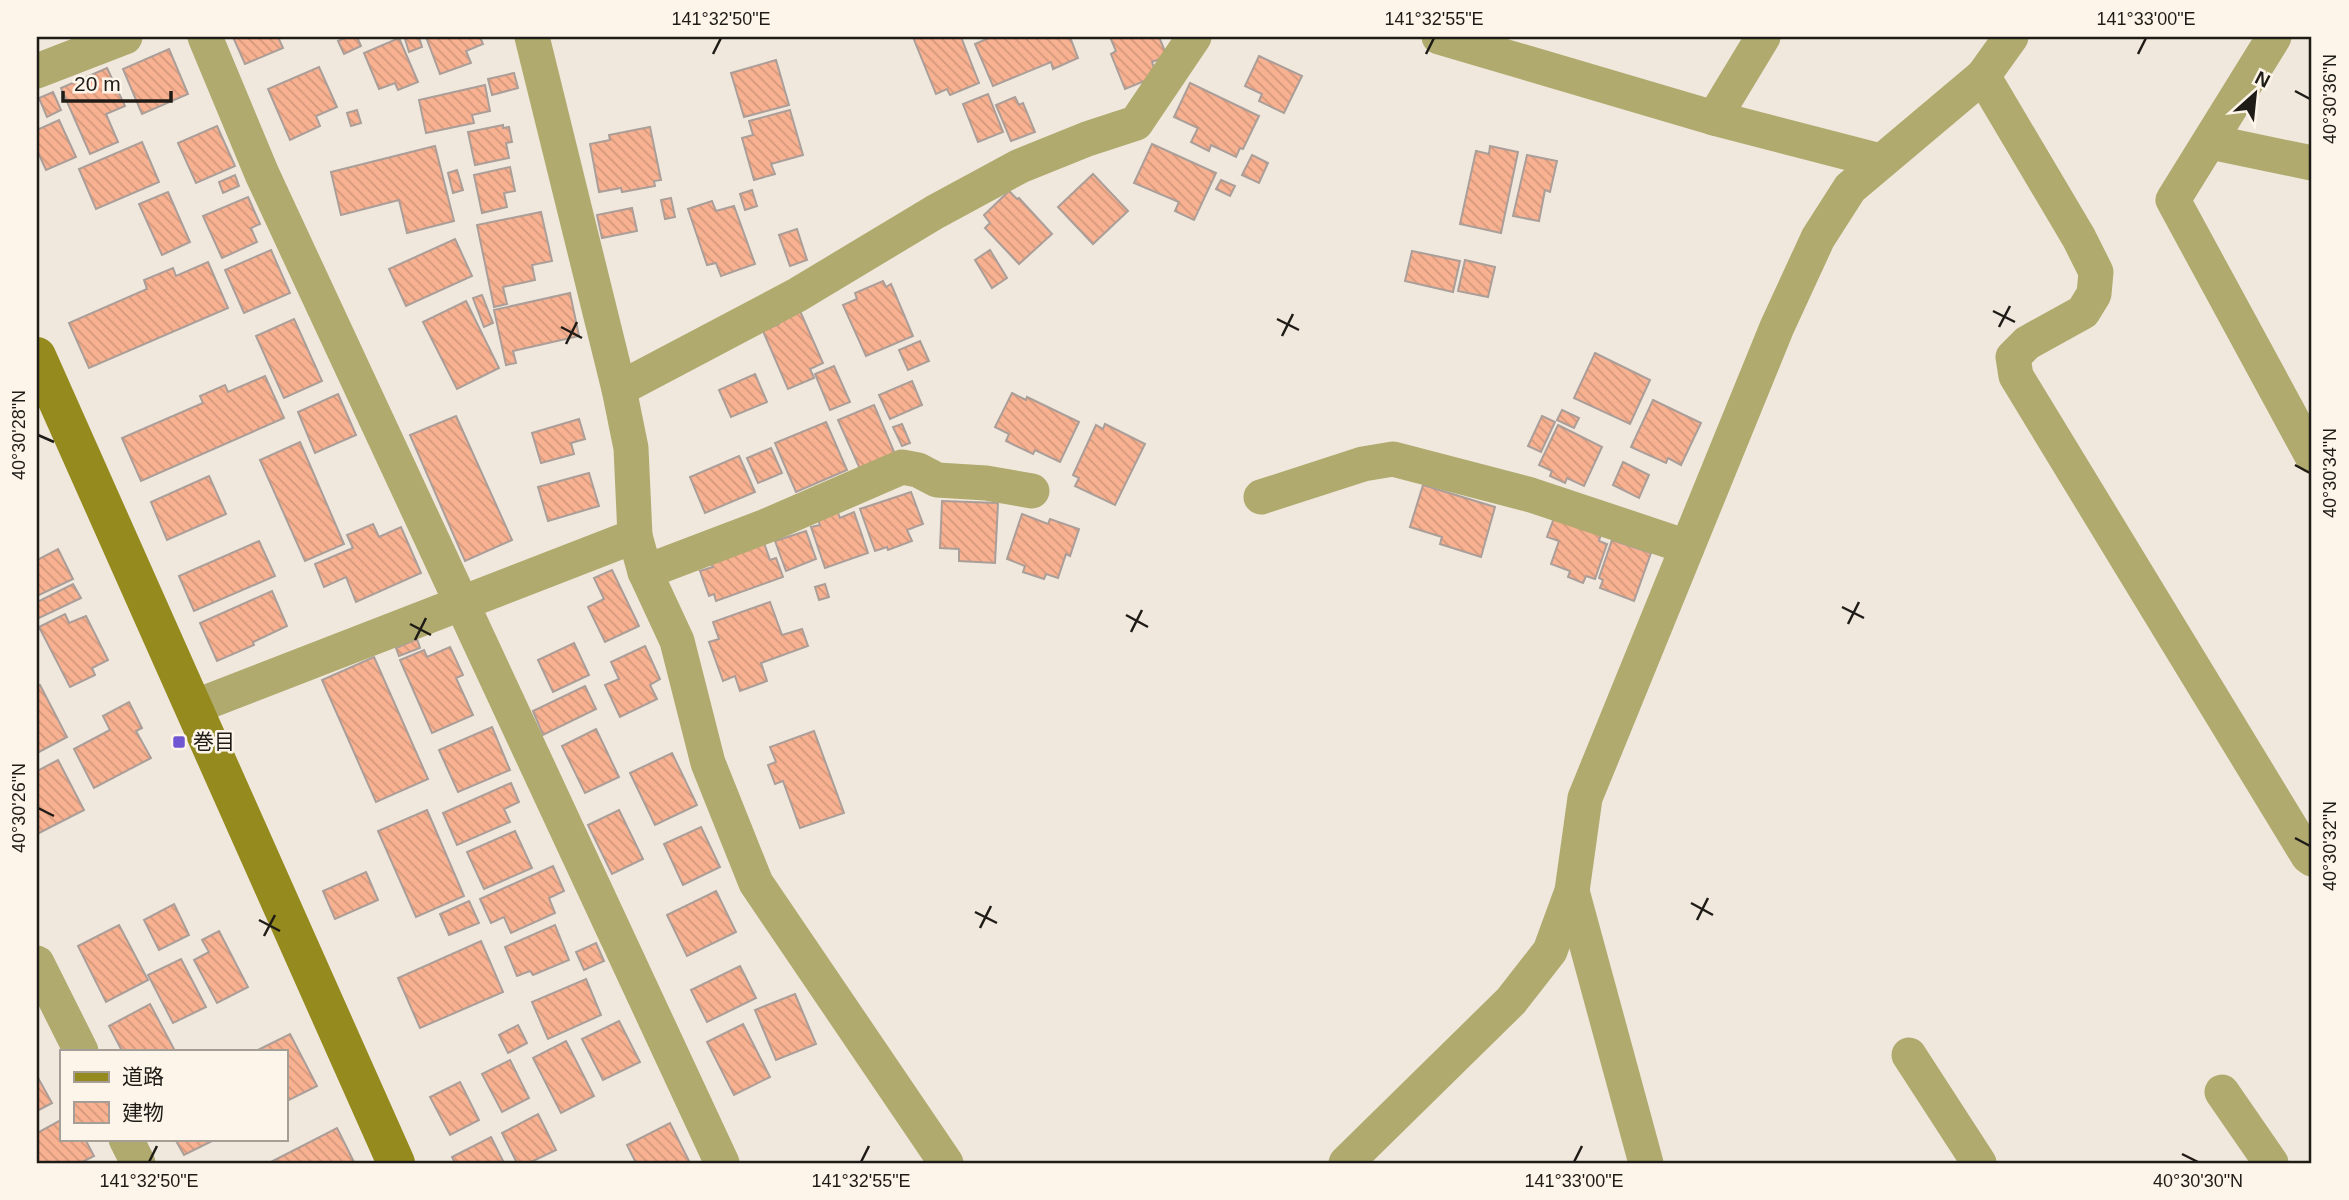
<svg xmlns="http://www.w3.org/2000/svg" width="2349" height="1200" font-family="Arial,'Noto Sans JP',sans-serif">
  <defs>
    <pattern id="building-back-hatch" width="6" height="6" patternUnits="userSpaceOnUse" patternTransform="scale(1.75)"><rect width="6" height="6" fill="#f8b191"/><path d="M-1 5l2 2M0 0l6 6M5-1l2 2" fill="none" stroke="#d4987c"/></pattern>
  </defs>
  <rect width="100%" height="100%" fill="#f0e8dd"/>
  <!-- building -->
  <g fill="url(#building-back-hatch)" stroke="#ab9e99" stroke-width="2">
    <path d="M233,37h45l5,11 -38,16z"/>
    <path d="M347,37h10l4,9 -17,8 -6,-13z"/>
    <path d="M411,37h8l3,10 -13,5 -4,-13z"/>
    <path d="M426,37h54l3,7 -17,7 5,12 -31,11z"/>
    <path d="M913,37h48l18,46 -29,12 -3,-6 -11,5z"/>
    <path d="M991,37h79l8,21 -25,11 -2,-7 -58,24 -18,-42z"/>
    <path d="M1110,37h49l8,19 -15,6 5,14 -32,13 -14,-35 5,-3z"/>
    <path d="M399,38l19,44 -20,8 -3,-7 -16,6 -15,-36z"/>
    <path d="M169,49l19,45 -46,20 -19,-45z"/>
    <path d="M1259,56l43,20 -18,37 -25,-12 3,-7 -17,-8z"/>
    <path d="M776,60l13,45 -45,12 -13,-44z"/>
    <path d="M319,67l18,40 -21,9 4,10 -30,14 -22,-51z"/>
    <path d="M107,68l18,38 -19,8 12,28 -28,12 -29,-66z"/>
    <path d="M514,73l4,15 -26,7 -4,-16z"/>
    <path d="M1190,83l69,33 -16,33 -3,-1 -4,9 -25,-12 -2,6 -18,-9 7,-14 -24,-11z"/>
    <path d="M485,85l5,26 -18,4 2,8 -48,10 -7,-33z"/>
    <path d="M53,92l8,18 -14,7 -8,-19z"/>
    <path d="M988,94l15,38 -25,10 -15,-38z"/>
    <path d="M1015,97l4,8 4,-2 12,29 -24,9 -15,-36z"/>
    <path d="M357,110l4,13 -10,3 -4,-13z"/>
    <path d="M790,110l13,45 -32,9 4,10 -21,6 -12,-42 11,-3 -4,-14z"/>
    <path d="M59,120l17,37 -30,13 -9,-20v-20z"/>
    <path d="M503,125v3l6,-1 3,15 -6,1 3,15 -34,7 -7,-33z"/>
    <path d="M217,126l18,40 -39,17 -18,-40z"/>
    <path d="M650,127l11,53 -7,1 1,5 -33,6 -1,-4 -22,4 -9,-48 20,-4 -1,-5z"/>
    <path d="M142,142l17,40 -63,27 -17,-40z"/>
    <path d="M1152,144l64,29 -22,47 -19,-9 4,-9 -45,-19z"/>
    <path d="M435,146l19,75 -47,12 -8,-33 -58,15 -10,-43z"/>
    <path d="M1490,146l28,6 -17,81 -41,-9 16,-73 13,3z"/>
    <path d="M1252,155l16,8 -9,20 -17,-8z"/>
    <path d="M1527,155l30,6 -7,31 -5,-2 -6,31 -26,-5z"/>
    <path d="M510,167l5,24 -11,2 3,14 -25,6 -8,-38z"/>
    <path d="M457,170l6,20 -10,3 -5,-20z"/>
    <path d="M1093,174l35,37 -35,33 -35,-37z"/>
    <path d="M235,175l4,11 -16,7 -4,-11z"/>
    <path d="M1221,180l14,6 -5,10 -14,-7z"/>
    <path d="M752,190l5,16 -12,4 -5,-16z"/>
    <path d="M1009,191l8,8 2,-1 33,36 -33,30 -34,-36 5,-5 -6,-8z"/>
    <path d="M168,192l22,50 -28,13 -23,-51z"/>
    <path d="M248,197l12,27 -9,4 6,14 -35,16 -19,-42z"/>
    <path d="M671,198l4,19 -10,2 -4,-19z"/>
    <path d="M712,201l4,10 18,-5 21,58 -34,12 -5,-13 -9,2 -19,-56z"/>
    <path d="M632,208l5,23 -35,7 -5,-23z"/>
    <path d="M541,212l11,49 -20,4 3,15 -32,7 4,17 -13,3 -17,-82z"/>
    <path d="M797,229l10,31 -17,6 -11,-31z"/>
    <path d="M455,239l17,37 -66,30 -17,-37z"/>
    <path d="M271,250l19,43 -46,20 -19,-43z"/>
    <path d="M990,250l17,28 -15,10 -17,-28z"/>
    <path d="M1412,251l48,10 -7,31 -48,-11z"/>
    <path d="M1465,260l30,7 -7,30 -30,-6z"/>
    <path d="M208,262l20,46 -139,60 -20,-45 78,-34 -3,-9 29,-12 3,8z"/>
    <path d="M883,281l3,6 5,-3 22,52 -47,20 -23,-51 14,-6 -2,-6z"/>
    <path d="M570,293l9,43 -66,15 3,12 -10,2 -12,-55z"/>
    <path d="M482,295l11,28 -9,4 -11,-29z"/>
    <path d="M466,301l33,67 -42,21 -34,-67z"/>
    <path d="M800,311l23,52 -13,6 4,9 -26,11 -25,-58 16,-7 -1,-3z"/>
    <path d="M294,319l28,62 -38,17 -28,-62z"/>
    <path d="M920,341l9,20 -21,9 -9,-20z"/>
    <path d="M1595,353l55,27 -20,44 -56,-26z"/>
    <path d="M834,366l16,36 -20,8 -15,-36z"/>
    <path d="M755,374l12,28 -36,15 -12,-27z"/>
    <path d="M265,376l19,42 -143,63 -19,-43 81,-35 -3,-7 25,-11 3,7z"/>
    <path d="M912,381l10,24 -32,14 -11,-24z"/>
    <path d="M1012,393l14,7 1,-3 52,25 -19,40 -25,-12 -2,4 -27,-13 3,-7 -14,-7z"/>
    <path d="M338,394l18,41 -41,18 -17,-41z"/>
    <path d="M1653,400l48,23 -20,42 -13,-7 -2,5 -35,-16z"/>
    <path d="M874,405l21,49 -35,15 -22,-49z"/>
    <path d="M1562,410l17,8 -5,10 -17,-8z"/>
    <path d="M456,416l56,124 -47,21 -55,-126z"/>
    <path d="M1542,416l13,6 -14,30 -13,-6z"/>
    <path d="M579,419l6,20 -14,4 3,11 -33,9 -9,-30z"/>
    <path d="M826,422l21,48 -51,22 -21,-49z"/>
    <path d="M902,424l8,19 -8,3 -9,-19z"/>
    <path d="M1105,424l40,20 -30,61 -40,-19 4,-8 -6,-3 23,-50 7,4z"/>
    <path d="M1558,425l44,22 -18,39 -17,-8 -2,5 -15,-7 2,-5 -13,-6z"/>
    <path d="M300,442l44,102 -39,17 -45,-101z"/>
    <path d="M771,448l11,25 -24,10 -11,-25z"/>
    <path d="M739,456l16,36 -50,21 -15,-36z"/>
    <path d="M1623,462l26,13 -10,23 -26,-13z"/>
    <path d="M589,473l10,33 -51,15 -10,-34z"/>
    <path d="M209,476l17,38 -59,26 -16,-38z"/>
    <path d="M1423,485l72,22 -14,50 -41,-13 2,-7 -32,-10z"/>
    <path d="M911,492l12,32 -16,6 5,11 -24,9 -1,-3 -12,4 -15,-42z"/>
    <path d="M942,501l56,2 -3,60 -36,-2v-12l-19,-1z"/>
    <path d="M837,510l3,8 14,-6 14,41 -43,15 -14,-41 9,-2 -3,-8z"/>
    <path d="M1022,514l26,10 2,-5 29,10 -9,27 -4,-2 -8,24 -12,-4 -2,5 -21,-7 2,-6 -18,-7z"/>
    <path d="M1554,518l47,16 -2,7 8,3 -12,35 -9,-3 -3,7 -15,-6 2,-6 -19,-7 8,-23 -12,-4z"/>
    <path d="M373,524l6,13 22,-10 20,46 -65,29 -10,-25 -22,10 -9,-23 38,-16 -6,-13z"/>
    <path d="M806,531l10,28 -30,12 -11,-30z"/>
    <path d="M1612,540l39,13 -17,48 -34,-13 3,-8 -4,-2z"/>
    <path d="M259,541l16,35 -81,35 -15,-35z"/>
    <path d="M764,543l6,17 6,-2 7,19 -67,24 -2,-7 -5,2 -9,-25 13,-4 -3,-5z"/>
    <path d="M58,549l15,30 -36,17v-36z"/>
    <path d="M612,570l27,56 -34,16 -17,-35 16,-8 -10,-21z"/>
    <path d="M73,584l8,14 -44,21v-17z"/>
    <path d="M825,584l4,13 -10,3 -4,-13z"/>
    <path d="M272,591l15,35 -34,16 1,3 -37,16 -17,-38z"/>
    <path d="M770,602l12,33 20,-6 6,17 -47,17 6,18 -27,10 -5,-15 -12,5 -14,-39 10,-3 -6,-17z"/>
    <path d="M65,614l4,9 17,-7 22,44 -16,8 3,7 -25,12 -31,-60z"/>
    <path d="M417,639l3,9 -21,8 -3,-8z"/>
    <path d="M574,643l15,32 -36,17 -15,-32z"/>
    <path d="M645,646l15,33 -10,6 7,14 -37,18 -15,-32 14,-6 -8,-17z"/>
    <path d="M450,647l13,28 -7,3 17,37 -41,18 -32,-73 24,-10 3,7z"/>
    <path d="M374,657l54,122 -52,23 -54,-122z"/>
    <path d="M40,685l27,52 -30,16v-67z"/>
    <path d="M585,686l11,23 -53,26 -10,-24z"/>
    <path d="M129,702l13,26 -6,3 15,27 -57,30 -20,-39 36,-19 -7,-14z"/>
    <path d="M492,727l18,43 -52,22 -19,-42z"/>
    <path d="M596,729l23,48 -34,16 -23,-47z"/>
    <path d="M814,731l30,82 -44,15 -17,-47 -8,3 -7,-19 8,-3 -6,-15z"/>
    <path d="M672,753l25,52 -42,20 -25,-52z"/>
    <path d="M58,760l26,50 -47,24v-63z"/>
    <path d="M511,783l8,19 -15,7 6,13 -53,23 -14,-32z"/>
    <path d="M427,810l37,86 -48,21 -38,-86z"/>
    <path d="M619,810l24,49 -31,15 -24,-49z"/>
    <path d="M701,827l19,40 -37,18 -19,-41z"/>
    <path d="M515,831l17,37 -48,21 -17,-37z"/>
    <path d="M553,866l11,25 -15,7 6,15 -44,20 -7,-16 -13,6 -11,-24z"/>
    <path d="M366,872l12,28 -43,19 -12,-28z"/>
    <path d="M716,891l20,41 -49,24 -20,-41z"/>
    <path d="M469,901l10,22 -30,12 -9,-21z"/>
    <path d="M174,904l15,31 -30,15 -15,-30z"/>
    <path d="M119,925l29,55 -42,22 -28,-56z"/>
    <path d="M555,925l14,35 -36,15 -3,-4 -13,5 -12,-29z"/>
    <path d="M219,931l29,56 -31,16 -23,-43 15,-8 -7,-12z"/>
    <path d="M481,941l22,51 -83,36 -22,-50z"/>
    <path d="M596,943l8,18 -20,9 -8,-18z"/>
    <path d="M181,959l25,48 -33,16 -25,-48z"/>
    <path d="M740,966l16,32 -49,24 -16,-32z"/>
    <path d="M586,979l15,36 -53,24 -16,-37z"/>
    <path d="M795,994l21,50 -40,16 -21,-50z"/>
    <path d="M150,1004l25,47h-53l-13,-25z"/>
    <path d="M619,1021l21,41 -37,18 -21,-41z"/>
    <path d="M743,1024l27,53 -36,18 -27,-53z"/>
    <path d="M518,1025l9,18 -19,10 -9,-18z"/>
    <path d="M290,1034l27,52 -32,16v-51h-29z"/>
    <path d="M566,1041l28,55 -33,17 -28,-55z"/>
    <path d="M510,1060l19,38 -27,14 -20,-38z"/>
    <path d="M37,1076l15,27 -15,8z"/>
    <path d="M460,1082l19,38 -29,15 -20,-38z"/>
    <path d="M538,1114l18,36 -27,13h-12l-15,-30z"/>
    <path d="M61,1120v19h24l9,17 -14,7h-43v-30z"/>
    <path d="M670,1123l20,40h-54l-9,-18z"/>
    <path d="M337,1128l17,34 -2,1h-83z"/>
    <path d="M491,1137l13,26h-49l-3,-6z"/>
    <path d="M175,1139h41l-32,16z"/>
  </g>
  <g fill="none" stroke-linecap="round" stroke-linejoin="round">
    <!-- street -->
    <g stroke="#b0aa6e" stroke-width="35">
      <path d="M205,37l57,137 460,989"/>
      <path d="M532,37l87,352 12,59 4,88 10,36 32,69 31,122 48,120 190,280"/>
      <path d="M1439,37l275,81 166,43"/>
      <path d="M2274,37l-101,163 139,256"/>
      <path d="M37,71l88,-34"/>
      <path d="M1983,76l96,162 17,34 -2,22 -11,18 -56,31 -14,14 3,19 292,480 4,3"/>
      <path d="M1714,118l49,-81"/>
      <path d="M2211,142l101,21"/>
      <path d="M619,389l178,-94 138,-83 85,-46 67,-27 49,-16 58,-86"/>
      <path d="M1261,497l102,-33 30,-5 138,36 156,52"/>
      <path d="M645,572l121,-46 136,-59 16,3 19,10 49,3 46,8"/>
      <path d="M194,707l441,-171"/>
      <path d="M1572,891l74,272"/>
      <path d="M37,963l44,88"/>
      <path d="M1909,1055l70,108"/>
      <path d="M2222,1092l49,71"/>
      <path d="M126,1139l12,24"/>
      <path d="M1346,1163l165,-162 39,-50 22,-60 13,-93 192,-471 41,-89 32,-50 133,-112 28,-39"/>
    </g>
    <!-- secondary -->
    <path stroke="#958a1e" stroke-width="38" d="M37,356l359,807"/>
  </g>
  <!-- ticks -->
  <path fill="none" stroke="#1f1c18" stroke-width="2.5" d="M713,54l8,-16M1426,54l8,-16M2138,54l8,-16M2295,91l15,8M1993,311l22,11M1277,319l22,11M561,327l21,11M1999,327l11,-21M1282,336l11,-22M566,344l11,-22M38,435l16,7M2295,465l15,8M1842,607l22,11M1126,615l22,12M410,624l21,11M1848,624l11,-22M1131,632l11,-22M415,640l11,-22M38,808l16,8M2295,838l15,8M1691,903l22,12M975,912l22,11M259,920l21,11M1697,920l11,-22M980,928l11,-22M264,936l11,-21M2182,1154l16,8M149,1162l8,-16M861,1162l8,-16M1574,1162l8,-16"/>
  <!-- markers -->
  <rect fill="#7158d2" stroke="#fef5ea" stroke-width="2.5" x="172" y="735" width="14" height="14" rx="3.5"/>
  <g text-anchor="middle" stroke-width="5" stroke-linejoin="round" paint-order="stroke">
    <!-- poi labels -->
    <g font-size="21" fill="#1f1c18" stroke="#fef5ea" text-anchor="start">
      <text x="193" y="749">巻目</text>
    </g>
  </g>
  <!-- border -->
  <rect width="2349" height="1200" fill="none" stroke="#fef5ea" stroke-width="77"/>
  <!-- legend -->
  <rect x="60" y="1050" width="228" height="91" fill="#fef5ea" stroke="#a59e96" stroke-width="2"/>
  <rect x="74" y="1072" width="35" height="10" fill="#958a1e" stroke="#a59e96" stroke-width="2"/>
  <text x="122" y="1084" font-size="21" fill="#1f1c18">道路</text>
  <rect x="74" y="1102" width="35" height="21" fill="url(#building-back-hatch)" stroke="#a59e96" stroke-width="2"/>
  <text x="122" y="1120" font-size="21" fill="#1f1c18">建物</text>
  <!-- north arrow -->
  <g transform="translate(2255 94) rotate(27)" stroke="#fef5ea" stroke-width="5" paint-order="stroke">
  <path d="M0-5L12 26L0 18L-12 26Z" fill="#1f1c18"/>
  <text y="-10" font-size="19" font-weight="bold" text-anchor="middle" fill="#1f1c18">N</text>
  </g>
  <!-- scale -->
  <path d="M63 91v10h108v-10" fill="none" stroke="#1f1c18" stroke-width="3.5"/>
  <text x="74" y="91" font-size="21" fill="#1f1c18" stroke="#fef5ea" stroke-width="5" paint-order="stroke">20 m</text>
  <rect x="38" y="38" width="2272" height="1124" fill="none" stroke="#1f1c18" stroke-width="2.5"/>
  <g font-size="18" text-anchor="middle" fill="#1f1c18">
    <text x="721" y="25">141°32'50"E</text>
    <text x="1434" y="25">141°32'55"E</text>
    <text x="2146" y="25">141°33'00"E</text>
    <text transform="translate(2330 99) rotate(-90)" y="6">40°30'36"N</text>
    <text transform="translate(19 435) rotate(-90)" y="6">40°30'28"N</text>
    <text transform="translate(2330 473) rotate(-90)" y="6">40°30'34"N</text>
    <text transform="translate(19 808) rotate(-90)" y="6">40°30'26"N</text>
    <text transform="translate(2330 846) rotate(-90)" y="6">40°30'32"N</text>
    <text x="149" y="1187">141°32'50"E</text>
    <text x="861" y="1187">141°32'55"E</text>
    <text x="1574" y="1187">141°33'00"E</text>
    <text x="2198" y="1187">40°30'30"N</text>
  </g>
</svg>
